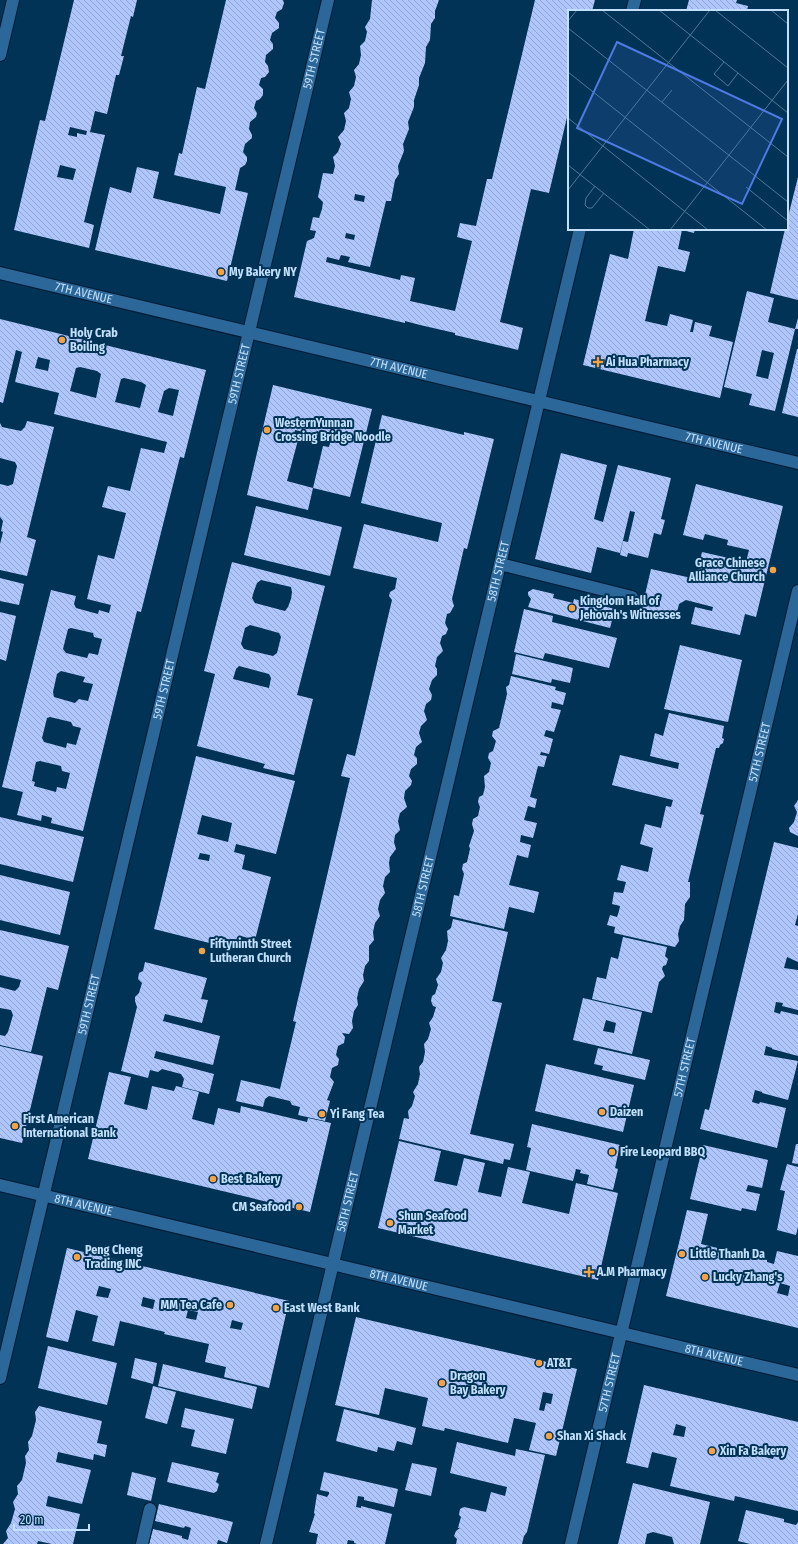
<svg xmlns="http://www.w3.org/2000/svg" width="798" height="1544" font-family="'Fira Sans Condensed',sans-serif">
  <defs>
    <pattern id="building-back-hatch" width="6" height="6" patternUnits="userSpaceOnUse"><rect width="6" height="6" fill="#afc6fc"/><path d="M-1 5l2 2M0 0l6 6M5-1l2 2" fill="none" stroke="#92a5d0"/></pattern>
  </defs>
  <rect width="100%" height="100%" fill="#013356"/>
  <!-- building -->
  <g fill="url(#building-back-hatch)" fill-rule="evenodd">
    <path d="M74,0h63l-4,17 -2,-1 -10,40h3l-5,19h-3l-9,39 -12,-3 -5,21 15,3 -21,87 10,3 -5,23 -75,-18 26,-110 5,1zM70,127l17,4 -1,4 -9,-2v4l-9,-2zM60,165l16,4 -3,11 -16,-3z"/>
    <path d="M226,0h57l1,3 -2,6 -5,3 -2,6 4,5v5l-7,5 -2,7 3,4v5l-7,6 -1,7 3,4 1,6 -4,5 -4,1 -2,7 4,4v6l-3,4 -4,2 -2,7 3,5 -1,4 -6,5 -1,7 3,6v3l-7,6 -2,8 4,5v4l-2,4 -5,3 -5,22 13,3 -21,88 -132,-31 15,-63 21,6 6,-26 22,5 -6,26 67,16 6,-27 -52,-12 5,-22 3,1 15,-67 8,2z"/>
    <path d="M372,0h67l-4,11v7l-4,6 -1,16 -4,7 -1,16 -6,15v7l-5,15v7l-6,15 1,7 -6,15 1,7 -6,15 1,8 -4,6 -4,21h-5l-16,66 -22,-5 2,-5 -9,-2 -2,5 -12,-3 -1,5 74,18 1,-5 14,3 -5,23 45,10 17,-70 -15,-4 3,-14 16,3 11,-47h5l43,-179h60l-3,11h-23v98l-20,84 -18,-4 -31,133 23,6 -5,22 -63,-15v-2l-35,-8 -15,-4v2l-111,-26 13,-56 7,-3 2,-7 -6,-1 3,-13 6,1 3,-9 1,-7 -5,-5 5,-24 10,1 2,-8 -2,-9 5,-5 3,-8 -3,-7 6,-7 2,-9 -2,-8 5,-5 2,-9 -2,-7 5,-6 2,-9 -2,-7 5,-6 2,-9 -1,-9 5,-5 2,-9 -2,-5 5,-8zM355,194l10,2 -1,6 -10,-2zM346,233l9,2 -1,5 -9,-2z"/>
    <path d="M689,0h48l-1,3 12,3 -1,5h-61z"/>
    <path d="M798,177v123l-28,-7 15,-64h2v-8z"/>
    <path d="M634,229h61l-1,4 -12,-3 -4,19 12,3 -5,20 -27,-6 -13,55 22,5 3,-12 23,6 -3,12h3l2,-10 17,4 -3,10 24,6 -13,56 -137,-33 27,-111 18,5z"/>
    <path d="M747,291l27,7 -6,24 27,7 3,-11v11h-3l-20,82 -26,-6 3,-11 -28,-7zM762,350l12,3 -6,26 -12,-3z"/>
    <path d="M0,319l206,51 -22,88 -4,-1 -39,155 -4,-1 -54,220 -32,-8 1,-5 -10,-3 -1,6 -24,-6 6,-23 -21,-5 49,-197 25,6 -2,8 2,4 22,6 1,-4 10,3 2,-8 -24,-6 11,-44 16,4 12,-46 -24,-6 6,-21 22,5 11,-43 23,5 3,-11 -113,-28 5,-21 -44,-11 7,-30 -6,-2 -13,53 -3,-1zM38,357l12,3 -2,11 -13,-3zM80,367l17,4 4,3 -5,24 -26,-7 6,-23zM124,378l17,4 5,3 -6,23 -25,-6 6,-23zM169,388l10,2 -6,26 -15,-4 6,-21zM71,628l22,5 1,4 8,2 -4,16 -9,-2 -2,5 -21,-5 -3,-4 5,-20zM61,671l24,6 -2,5 10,2 -5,17 -9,-2 -4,4 -21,-6 -1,-5 4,-18zM50,717l21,5 2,4 8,2 -5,17 -9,-2 -1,5 -22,-6 -2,-4 5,-20zM40,761l21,5 1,5 8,2 -4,16 -9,-2 -1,5 -22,-6 1,-4 -3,-1 4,-19z"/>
    <path d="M797,349h1v68l-16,-4z"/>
    <path d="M273,385l99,24 -22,88 -37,-9 10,-42 6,1 2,-8 -36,-9 -2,8 5,2 -11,41 26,7 -5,22 -61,-15z"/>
    <path d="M382,415l82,20v-3l30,7 -27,110 -3,-1 -12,51 2,7 -4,7 -3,1 -2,9 3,6 -2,5 -4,2 -2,7 3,8 -6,6 -2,9 2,3v6l-5,5 -3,9 3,6 -1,5 -5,4 -2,7 3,9 -6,6 -2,7 3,9 -6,5 -2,8 3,3v6l-6,5 -2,7 3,5 -1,4 -6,6 -1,7 3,9 -7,6 -2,8 2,9 -5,5 -1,7 2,7 -6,8 -1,6 1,9 -5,5 -2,9 2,7 -5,7 -2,9 2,7 -5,7 -2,9 1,8 -5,6v15l-4,5 -2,9 1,6 -5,8 -2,9 1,7 -4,6 -2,10 1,7 -4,6 -7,-1 3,4 -1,6 -6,3 -2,9 3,4 -1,6 -6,3 -2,9 4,5 -7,18 3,1 -5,20 -27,-6 2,-8 -8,-2 -2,-4 -21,-5 -4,3 -2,8 -27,-6 5,-21 39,9 16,-67 -3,-1 5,-22 52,-221 -9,-2 6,-22 8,2 37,-156 -3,-4 1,-4 5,-3 2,-11 -44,-10 11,-44 74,18 4,-19 -81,-20z"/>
    <path d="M27,421l27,6 -27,110 9,3 -9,36 -27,-6v-26l3,-12 -2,-1 2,-10 -3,-4v-33l8,2 5,-2 4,-18 -2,-4 -15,-4v-35l2,4 19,4 4,-4z"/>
    <path d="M561,453l46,12 -13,54 9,3 15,-57 53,13 -10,41 4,1 -4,15 -7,-2 -6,25 -20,-5 -1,4 -7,-2 3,-14 5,1 7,-30 -5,-1 -10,42 -23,-6 -6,26 -56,-14z"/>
    <path d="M696,484l87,22 -27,111 -11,-3 -5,21 -49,-11 4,-17 17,4 1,-4 -27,-7 -7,4 -4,16 -34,-8 10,-43 45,10 6,-27 44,10 3,-12 -22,-5 1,-5 -23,-6 -2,6 -20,-5z"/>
    <path d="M256,506l86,21 -12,49 -86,-21z"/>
    <path d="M232,562l93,24 -28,109 16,4 -19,76 -31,-7 2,-4 -68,-18 18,-72 -11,-3zM261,580l30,7 1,5 -1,7 -3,8 -3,4 -30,-8 -3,-5 2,-7 3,-8zM250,625l29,8 2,4 -4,16 -4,3 -29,-7 -3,-5 4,-16zM239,666l30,8 2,4 -2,10 -36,-9 3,-10z"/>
    <path d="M0,578l24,6 -5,21 -19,-4z"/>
    <path d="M533,589l21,5 -1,4 20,5 1,-4 41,10 -5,19 -82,-21 3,-8 -3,-4v-3z"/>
    <path d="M524,609l29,7 -1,6 65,16 -8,30 -64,-15 -2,6 -29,-7z"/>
    <path d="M0,612l16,4 -10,45 -6,-2z"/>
    <path d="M680,645l62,15 -14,62 -64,-13z"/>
    <path d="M516,654l57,14 -3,15 -18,-4 -1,4 -39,-9z"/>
    <path d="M511,676l45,11 -1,3 11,3 -3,12 -11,-3 -1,6 10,2 -7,22 -8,-2 -2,6 9,3 -4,15 -8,-2 -1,3 7,1 -3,11 -6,-1 -8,31 7,2 -2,9 -7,-2 -4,14 13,3 -4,15 -12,-3 -1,7 11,3 -3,13 -11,-3 -8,30 30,7 -5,21 -25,-6 -5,22 -54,-13 4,-21 5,1 5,-22 -2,-5 1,-5 4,-2 3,-13 -1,-3 5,-15 -2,-7 1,-5 5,-3 2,-9 -2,-5 1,-5 4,-2 2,-8 -1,-11 5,-4 2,-9 -3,-5 1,-5 4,-2 3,-10 -4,-5 1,-5 6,-3 8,-34 -1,-7 3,-2z"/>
    <path d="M669,713l55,13 -2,12 2,1 -1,4 -3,2 -1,3h-3l-16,66 4,1 -16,67h2v15l-5,7 -1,16 -4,6 -2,8 1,7 -4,6 -61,-14 1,-6 -8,-2 3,-10 7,2 2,-6 1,-5 -8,-2 2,-12 9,1 3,-11 -9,-2 4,-15 27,7 5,-24 -13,-4 5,-20 16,4 5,-22 5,1 2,-7 -61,-15 8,-30 58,14 1,-6 -29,-7 5,-23 8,3z"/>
    <path d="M196,756l99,25 -19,73 -40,-10 -2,8 11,3 -3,14 29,8 -16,63 -14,-4 -4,14 -83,-21zM202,815l30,8 -4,19 -31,-8zM200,853l10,2 -1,6 -11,-2z"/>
    <path d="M798,800v36l-8,-4 -1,-4 5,-6 3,-10 -3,-6z"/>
    <path d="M0,817l84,20 -11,45 -73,-18z"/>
    <path d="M774,842l24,6v66l-3,11 3,1v36l-11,-5 -3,11 14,2v40l-16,-4 1,-3 -7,-1 -2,10 6,2 1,-3 17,4v41l-26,-7v-1l-6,-2 -2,9 34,6 -10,39 -26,-7v-1l-7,-2 -3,12 7,2 1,-2 26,6 -9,40 -77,-19 5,-20 4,1z"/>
    <path d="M0,875l70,17 -10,43 -60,-15z"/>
    <path d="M453,919l55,13 -15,66 -1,3 10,2 -32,131 44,10 -4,16 -6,-1 -1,5 -104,-25 5,-21 5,1 -1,-8 4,-5 3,-10 -2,-4 5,-8 2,-10 -1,-7 4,-5 2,-10 -1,-8 4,-5 3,-10 -2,-6 4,-6 3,-10 -3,-1 -2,-5 1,-5 3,-2 3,-9 -2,-6 5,-7 2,-9 -2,-5 5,-8 2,-9 -1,-10 4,-3z"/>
    <path d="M0,930l69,16 -11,44 -11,-3 -16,65 -31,-7v-10l5,1 3,-4 5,-17 -2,-5 -11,-2v-21l15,4 4,-4 2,-7 -21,-5z"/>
    <path d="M623,937l44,10 -2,9 3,3 -2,6 -3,1 -1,3 3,7 -6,6 -7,31 -60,-14 5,-22 9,2 5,-22 7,2z"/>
    <path d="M145,962l62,16 -6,21 7,1 -6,23 -37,-9 -2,7 57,15 -7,29 -57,-14 -2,7 60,16 -5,20 -27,-7 2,-8 -3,-5 -19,-5 -4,3 -8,-2 -2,8 -27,-7 16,-64 -2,-6v-4l4,-4 3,-10 -4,-4 1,-6 4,-2z"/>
    <path d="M583,998l59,14 -10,42 -59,-14zM606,1020l10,3 -2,10 -11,-2z"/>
    <path d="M0,1046l43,10 -21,87 -22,-5z"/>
    <path d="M598,1048l52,12 -5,20 -43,-10 1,-4 -9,-2z"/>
    <path d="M546,1064l88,21 -11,47 -88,-21z"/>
    <path d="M109,1072l22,5 -7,27 23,6 5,-24 22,5 2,-5 23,6 -7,27 22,6 4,-17 22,5 1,-7 66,16 1,-4 23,5 -21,89 -222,-53z"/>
    <path d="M532,1124l88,21 -5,23 3,1 -5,21 -26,-6 2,-9 -9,-2 1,-3 -5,-1 -3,12 -47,-11 5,-22 -4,-1z"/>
    <path d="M399,1141l42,10 -7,30 23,5 7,-28 21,5 -7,29 23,5 7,-30 22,5 -8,31 47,11 7,-31 42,10 -20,87 -220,-52z"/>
    <path d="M796,1144h2v20l-6,-1z"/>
    <path d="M703,1145l65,15 -6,28 -14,-3 -2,6 14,3 -4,17 -14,-3 -1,3 -51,-12z"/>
    <path d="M787,1164l11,3v60l-2,8 -19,-5 8,-39 -5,-1z"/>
    <path d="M687,1210l21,4 -7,30 66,16v2l7,2 3,-13 21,5v72l-132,-32zM780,1283l10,3 -2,10 -11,-3z"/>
    <path d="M67,1248l222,53 -20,87 -45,-11 2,-10 -21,-5 4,-18 -45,-10 1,-2 -45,-11 -6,25 -22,-5 6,-25 -22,-6 -8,32 -22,-5zM99,1286l12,3 -3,9 -12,-2zM143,1297l12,3 -2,9 -12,-3zM188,1310l10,2 -2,8 -10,-2zM232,1320l11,3 -2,7 -11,-2z"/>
    <path d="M356,1317l221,52 -21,87 -27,-6 7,-27 -22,-5 -6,25 -63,-15 -1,3 -22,-5 6,-28 -43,-10 -6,27 -44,-10zM543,1392l10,2 -2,10 -5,-1 -2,8 -5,-1z"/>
    <path d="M48,1346l69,17 -10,42 -69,-17z"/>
    <path d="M135,1358l22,5 -4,21 -22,-6z"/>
    <path d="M163,1364l94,23 -5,22 -94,-23z"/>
    <path d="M644,1385l154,37v89l-63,-15 -1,5 -64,-15 7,-28 -4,-1 -21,-5 -4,16 -22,-5zM676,1424l10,3 -2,10 -11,-2zM763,1445l13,3 -3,11 -12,-3z"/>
    <path d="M153,1386l23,6 -9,32 -22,-6z"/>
    <path d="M39,1406l63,15 -5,22 10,2 -2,12 -11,-3 -1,6 -35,-8 -2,10 35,8 -9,34 -34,-8 -2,10 34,8 -7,30h-21l-14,-3 -1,3h-34l5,-6 -2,-7 5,-8 4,-14 -2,-7 5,-8 -1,-8 5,-6 4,-17 -1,-7 4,-6 -1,-8 4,-6 4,-16 -1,-8z"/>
    <path d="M185,1408l49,11 -8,35 -35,-8 4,-16 -14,-3z"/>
    <path d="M344,1409l72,19 -4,17 -15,-4 -3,10 -16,-4 -1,5 -41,-11z"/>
    <path d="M457,1442l58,14 1,-7 29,6 -18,77 -3,4 -2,8h-66l1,-5 -3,-3 2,-5 4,-3h-2l3,-11 -2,-2 1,-6 4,-2 22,5 5,-20 14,4 2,-9 -57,-14z"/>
    <path d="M172,1462l47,11 -3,9 3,2 -2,7 -3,2 -47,-11z"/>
    <path d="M412,1463l25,5 -6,28 -26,-6z"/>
    <path d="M132,1472l24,6 -5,23 -24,-6z"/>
    <path d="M324,1472l74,17 -4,18 -30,-7v-3l-6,-1 -2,11 5,1v-2l31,8 -7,30h-28l-3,-1v-2l-6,-1 -1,4h-31l2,-10 -9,-2 6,-18 -1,-1 3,-19 10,3 2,-3v-2l-9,-2z"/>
    <path d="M633,1483l77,19 -10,42h-26l-2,-7 -19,-5 -6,2 -2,10h-27z"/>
    <path d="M159,1504l74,18 -6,21 -9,-3 -1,4h-68l4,-15 29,7v2l6,2 3,-12 -6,-2 -1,2 -29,-7z"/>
    <path d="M746,1510l38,9v3l12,3 2,-3v22h-48l-12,-3z"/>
  </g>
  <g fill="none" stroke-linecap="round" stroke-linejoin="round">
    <defs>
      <g id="lane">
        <path d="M500,564l132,33"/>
        <path d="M142,1544l8,-35"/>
      </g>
      <g id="street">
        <path d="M632,11l3,-11"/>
        <path d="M0,55l13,-55"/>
        <path id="s1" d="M0,273l798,190"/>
        <path id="s2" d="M0,1185l798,190"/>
        <path id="s3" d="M0,1378l328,-1378"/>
        <path id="s4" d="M266,1544l314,-1315"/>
        <path id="s5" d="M571,1544l227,-953"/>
      </g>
    </defs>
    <!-- lane casing -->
    <use href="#lane" stroke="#001a32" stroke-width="14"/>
    <!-- street casing -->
    <use href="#street" stroke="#001a32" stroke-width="14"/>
    <!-- lane -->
    <use href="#lane" stroke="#2b6798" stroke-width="12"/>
    <!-- street -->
    <use href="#street" stroke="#2b6798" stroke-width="12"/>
  </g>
  <!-- markers -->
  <g fill="#f4a344" stroke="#013356" stroke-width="1.5">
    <circle cx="221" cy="272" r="4"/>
    <circle cx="62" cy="340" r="4"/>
    <path d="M596 356h4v4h4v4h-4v4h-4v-4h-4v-4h4z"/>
    <circle cx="267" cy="430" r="4"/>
    <circle cx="773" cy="570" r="4"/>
    <circle cx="572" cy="608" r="4"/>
    <circle cx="202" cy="951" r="4"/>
    <circle cx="602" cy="1112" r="4"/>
    <circle cx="322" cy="1114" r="4"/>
    <circle cx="15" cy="1126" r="4"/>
    <circle cx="612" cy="1152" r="4"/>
    <circle cx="213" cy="1179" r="4"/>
    <circle cx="299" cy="1207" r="4"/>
    <circle cx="390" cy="1223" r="4"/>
    <circle cx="682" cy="1254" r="4"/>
    <circle cx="77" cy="1257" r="4"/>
    <path d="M587 1266h4v4h4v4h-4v4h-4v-4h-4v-4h4z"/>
    <circle cx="705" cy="1277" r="4"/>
    <circle cx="230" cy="1305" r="4"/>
    <circle cx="276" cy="1308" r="4"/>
    <circle cx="539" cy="1363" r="4"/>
    <circle cx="442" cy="1383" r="4"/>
    <circle cx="549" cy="1436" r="4"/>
    <circle cx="712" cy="1451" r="4"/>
  </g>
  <g text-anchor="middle" stroke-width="4" stroke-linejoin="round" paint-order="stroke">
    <!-- street labels -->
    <g font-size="12" fill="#c2e0fc" stroke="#013356">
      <text dy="4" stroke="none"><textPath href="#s3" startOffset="1356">59TH STREET</textPath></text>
      <text dy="4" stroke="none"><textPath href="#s1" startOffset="86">7TH AVENUE</textPath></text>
      <text dy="4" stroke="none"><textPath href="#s1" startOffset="410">7TH AVENUE</textPath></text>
      <text dy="4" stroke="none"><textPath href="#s3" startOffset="1032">59TH STREET</textPath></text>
      <text dy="4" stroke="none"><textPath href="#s1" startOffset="734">7TH AVENUE</textPath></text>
      <text dy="4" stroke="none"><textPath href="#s4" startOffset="1000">58TH STREET</textPath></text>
      <text dy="4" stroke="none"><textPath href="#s3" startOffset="708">59TH STREET</textPath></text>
      <text dy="4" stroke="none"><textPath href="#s5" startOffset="814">57TH STREET</textPath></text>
      <text dy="4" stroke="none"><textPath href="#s4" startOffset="676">58TH STREET</textPath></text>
      <text dy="4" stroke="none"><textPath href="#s3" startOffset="384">59TH STREET</textPath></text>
      <text dy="4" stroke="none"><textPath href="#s5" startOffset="490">57TH STREET</textPath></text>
      <text dy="4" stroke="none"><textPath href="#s4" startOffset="352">58TH STREET</textPath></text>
      <text dy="4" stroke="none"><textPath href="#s2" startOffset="86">8TH AVENUE</textPath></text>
      <text dy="4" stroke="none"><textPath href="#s2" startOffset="410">8TH AVENUE</textPath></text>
      <text dy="4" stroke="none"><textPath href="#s2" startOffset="734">8TH AVENUE</textPath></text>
      <text dy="4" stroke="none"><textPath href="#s5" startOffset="166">57TH STREET</textPath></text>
    </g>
    <!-- poi labels -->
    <g font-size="12" font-weight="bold" fill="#c2e0fc" stroke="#013356" text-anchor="start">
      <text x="229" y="276">My Bakery NY</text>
      <text x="70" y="337">Holy Crab<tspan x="70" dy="14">Boiling</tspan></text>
      <text x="606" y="366">Ai Hua Pharmacy</text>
      <text x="275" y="427">WesternYunnan<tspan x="275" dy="14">Crossing Bridge Noodle</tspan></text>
      <text x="765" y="567" text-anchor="end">Grace Chinese<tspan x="765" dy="14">Alliance Church</tspan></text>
      <text x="580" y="605">Kingdom Hall of<tspan x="580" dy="14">Jehovah's Witnesses</tspan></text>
      <text x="210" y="948">Fiftyninth Street<tspan x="210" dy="14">Lutheran Church</tspan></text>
      <text x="610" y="1116">Daizen</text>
      <text x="330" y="1118">Yi Fang Tea</text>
      <text x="23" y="1123">First American<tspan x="23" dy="14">International Bank</tspan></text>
      <text x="620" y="1156">Fire Leopard BBQ</text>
      <text x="221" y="1183">Best Bakery</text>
      <text x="291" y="1211" text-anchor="end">CM Seafood</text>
      <text x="398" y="1220">Shun Seafood<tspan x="398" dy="14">Market</tspan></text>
      <text x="85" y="1254">Peng Cheng<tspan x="85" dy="14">Trading INC</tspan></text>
      <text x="690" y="1258">Little Thanh Da</text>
      <text x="597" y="1276">A.M Pharmacy</text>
      <text x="713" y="1281">Lucky Zhang's</text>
      <text x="222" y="1309" text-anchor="end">MM Tea Cafe</text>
      <text x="284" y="1312">East West Bank</text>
      <text x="547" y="1367">AT&amp;T</text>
      <text x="450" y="1380">Dragon<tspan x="450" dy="14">Bay Bakery</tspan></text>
      <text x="557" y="1440">Shan Xi Shack</text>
      <text x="720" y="1455">Xin Fa Bakery</text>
    </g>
  </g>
  <!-- overview -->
  <g transform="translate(568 10)">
    <rect width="220" height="220" fill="#013356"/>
    <path fill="none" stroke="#4e7898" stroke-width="1" d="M34,0l186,147M91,0l129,103M147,0l73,58M203,0l17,14M0,11l9,-11M0,18l220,174M156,52l-10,12 14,12 10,-13M0,62l199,158M94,92l10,-12M0,108l140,112M0,155l82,65M27,176l-9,12 -1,7 3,3h4l12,-15M178,177l42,34M0,180l142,-180M102,220l118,-150"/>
    <path fill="#4e7ae3" fill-opacity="0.15" stroke="#4e7ae3" stroke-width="2" d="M49,32l165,77 -40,85 -165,-76z"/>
    <rect width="220" height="220" fill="none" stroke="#c2e0fc" stroke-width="2"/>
  </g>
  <!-- scale -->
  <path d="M14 1524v6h75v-6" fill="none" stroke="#c2e0fc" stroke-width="2"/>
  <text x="20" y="1524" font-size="12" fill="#c2e0fc" stroke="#013356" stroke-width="3" paint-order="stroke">20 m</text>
</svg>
